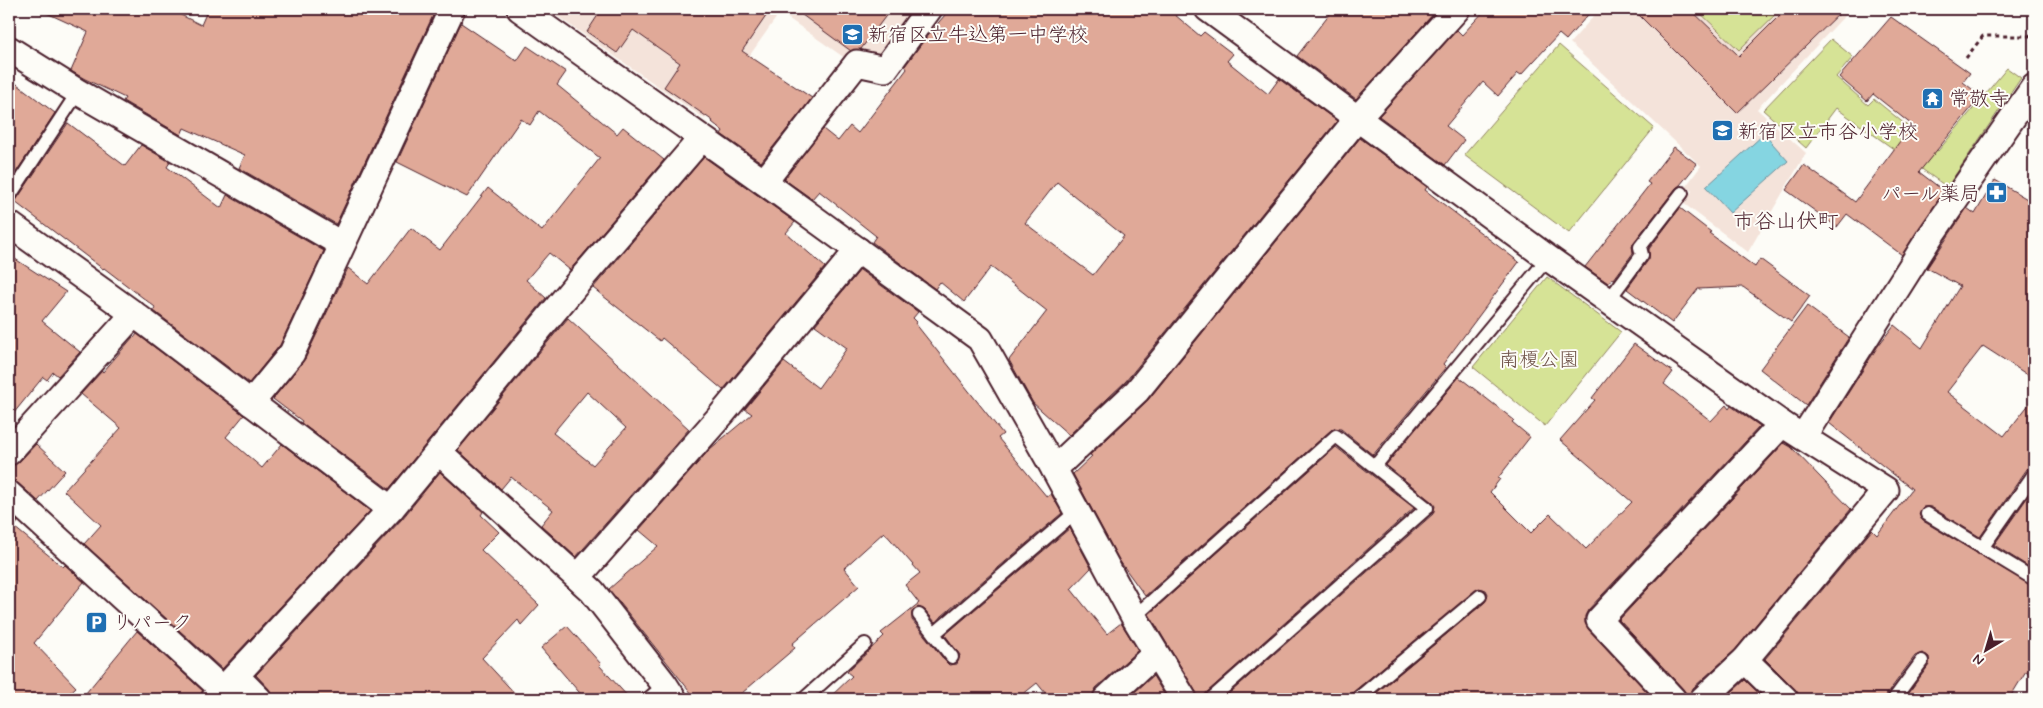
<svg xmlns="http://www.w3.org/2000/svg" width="2043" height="708" font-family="Mynerve,'Klee One',sans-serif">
  <rect width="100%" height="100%" fill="#fdfcf7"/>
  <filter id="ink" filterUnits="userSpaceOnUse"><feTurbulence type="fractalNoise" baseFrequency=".02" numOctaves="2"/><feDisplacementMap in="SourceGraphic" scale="10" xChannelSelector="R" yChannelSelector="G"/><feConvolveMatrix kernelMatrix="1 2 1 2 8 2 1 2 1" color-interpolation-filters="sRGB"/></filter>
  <g filter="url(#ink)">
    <!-- built -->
    <g fill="#f4e3da">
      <path d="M547,9h217l12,9 -71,101z"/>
      <path d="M775,9h137l-36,50 -24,4z"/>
      <path d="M1600,9h251l-94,100 49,44 -58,99 -65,-49 9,-12 -6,-5 15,-20 -131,-123z"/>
    </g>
    <!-- green -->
    <g fill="#d6e396" stroke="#908160">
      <path d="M1696,9h85l-42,41z"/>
      <path d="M1831,39l22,18 -17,20 32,28 6,-6 64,52 69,-83 14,10 -74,109 -111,-79 -30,40 -43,-38z"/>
      <path d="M1559,45l95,83 -85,105 -105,-78z"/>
      <path d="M1547,277l74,55 -76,94 -72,-59z"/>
    </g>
    <!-- water -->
    <path fill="#85d5e1" stroke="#6d8c98" d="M1764,134l24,27 -58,52 -24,-26z"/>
    <!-- building -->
    <g fill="#e0a998" stroke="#4a1f2b" fill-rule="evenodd">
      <path d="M38,9h131l32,16 7,-16h228l-100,215 -97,-56 6,-13 -61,-27 -3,7 -58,-34 2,-3 -40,-19 -14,-8 17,-39z"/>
      <path d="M602,9h169l-29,42 70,47 -51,64 -40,-28 2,-3 -11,-9 1,-1 -49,-34 16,-24 -47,-33 -16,23 -30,-21z"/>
      <path d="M794,9h97l-30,40 -10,2z"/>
      <path d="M950,9h218l32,27 4,-4 29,22 -6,7 41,33 11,-15 58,42 -211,260 -57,54 -36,-32 -24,-43 38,-49 -56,-44 -27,35 -24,-20 -5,7 -63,-47 4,-6 -57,-45 -7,8 -28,-20 39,-50 15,12 12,-15 8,7 49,-64 -2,-3 23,-31zM1057,182l67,54 -31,39 -68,-52z"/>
      <path d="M1333,9h100l3,2 -80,88 -59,-43z"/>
      <path d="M1486,9h107l-27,31 -7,-6 -38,41 -3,-2 -20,23 -15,-14 -37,44 18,14 -19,25 -66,-49 78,-86 5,5z"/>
      <path d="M1633,9h57l49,47 47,-47h58l-107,104z"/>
      <path d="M1891,17l79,56 -7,9 18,14 -62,76 25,19 -42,64 -55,-41 -10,13 -51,-37 18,-25 51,37 57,-77 -39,-31 -6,7 -28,-24z"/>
      <path d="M461,23l56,38 10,-15 39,26 -9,13 60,49 6,-7 41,33 -94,110 -21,-17 -23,27 20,18 -157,191 -88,-66 1,-2 -29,-22 32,-40 43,-91 20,16 43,-56 29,22 48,-62 54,43 58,-73 -61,-47 -9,14 -9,-6 -54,78 -70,-35z"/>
      <path d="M9,78l46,35 -46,70z"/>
      <path d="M68,123l57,43 16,-21 29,17 -3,5 54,41 6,-13 97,56 -44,94 -31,38 -95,-72 1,-4 -51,-39 -1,1 -88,-67z"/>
      <path d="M1360,138l67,49 -2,3 94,72 -76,102 3,3 -73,88 -32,-26 -7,-1 -3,2 -186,166 -26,-36 -46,-86 19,-18 -2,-1 58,-55z"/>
      <path d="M1674,147l23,17 -17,21 -4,3 -42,54 -2,4 1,7 -19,26 -2,-1 -4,5 -23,-16 65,-83 -3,-2z"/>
      <path d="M704,157l91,65 -9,11 39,34 -102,123 -61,-52 -2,3 -67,-53z"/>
      <path d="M1995,180l39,23v176l-51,-33 -36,46 57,44 30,-38v68l-7,3 -47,68 -49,-30h-8l-4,7 4,7 111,66v90l-8,-6 -17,28h-105l25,-34v-8l-7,-4 -7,3 -28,38 -1,5h-87l-4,-10 -30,-30 107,-129 5,5 35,-46 -83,-66 49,-77 16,-21 28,23 38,-62 -33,-18 40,-60 8,6z"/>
      <path d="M1680,208l31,24 -2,1 46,34 5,-8 50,37 -19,26 -48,-35 -45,2 -26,34 -45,-34 22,-30v-10z"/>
      <path d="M9,255l57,37 -24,29 38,31 -22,24 -5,-4 -6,8 -4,-3 -34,42z"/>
      <path d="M860,270l58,42 -5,6 4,4 -2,1 88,111 -5,4 49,59 4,-3 11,19 -127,109 -10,-12 -7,-3 -6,5v8l34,42 3,3 8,-1 3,-9 -15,-20 125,-107 21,40 -20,21 36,45 14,-11 17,27 -42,38 -4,11h-42l-13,-16 -20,16h-189l24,-23 -5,-4 37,-36 -3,-3 38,-30 -14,-18 15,-12 -36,-41 -40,36 15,18 -67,58 3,4 -60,51h-39l-87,-110 49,-43 -19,-16 71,-81 42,-35 -7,-5 39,-47 34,26 29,-40 -32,-23z"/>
      <path d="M1807,306l42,31 -43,68 -46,-36z"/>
      <path d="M568,318l121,111 -113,128 -35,-32 12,-15 -42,-33 -10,12 -43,-39zM587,392l39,36 -33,37 -40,-32z"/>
      <path d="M137,334l107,81 -18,22 36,31 20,-24 88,67 -148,158 -138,-125 17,-19 -37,-34 57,-63 -40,-34 21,-23 1,1 30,-35 1,1z"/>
      <path d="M1634,344l39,28 -9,12 47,37 15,-16 3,4 2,-3 29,20 -172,184 -3,6v7l4,7 65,69h-285l116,-97 3,-8 -2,-4 -7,-2 -127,105 -3,6h-126l210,-185 2,-8 -3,-4 -46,-37 73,-88 55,43 -2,2 18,15 -32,41 2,1 -10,13 41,41 19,-19 36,35 46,-47 -72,-62 35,-40 -3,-2z"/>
      <path d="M1784,443l7,4 60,62 -116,141 -42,38 -4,11h-2l-4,-10 -64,-69z"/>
      <path d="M36,444l29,27 -27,30 -20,-18 -9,-3v-14l10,-4z"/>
      <path d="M1336,447l78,61 -208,185 -3,6h-5l-2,-7 -47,-78z"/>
      <path d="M440,472l43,40 -2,3 18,17 -18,18 58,55 -18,20 -3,-5 -36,38 38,41h-247l-4,-10 -13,-14 146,-156z"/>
      <path d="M2034,488v82l-40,-25z"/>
      <path d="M9,513l9,9 -4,5 49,40 2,-2 19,17 -50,61 42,44 -13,12h-54z"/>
      <path d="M567,626l34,38 -2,1 31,34h-45l-44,-51z"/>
      <path d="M137,631l66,60 -3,8h-119z"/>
      <path d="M1153,676l14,23h-40z"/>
      <path d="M1745,680l20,19h-41z"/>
    </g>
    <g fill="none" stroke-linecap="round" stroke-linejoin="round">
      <defs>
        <g id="service">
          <path d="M9,197l69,-105"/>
          <path d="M1608,301l34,-46 -2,-8 42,-54"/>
          <path d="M1375,466l173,-208"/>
          <path d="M1927,514l107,65"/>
          <path d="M1982,548l52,-74"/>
          <path d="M919,615l33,42"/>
          <path d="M1134,617l202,-181 91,72 -216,191"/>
          <path d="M934,634l143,-123"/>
          <path d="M648,699l17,-14"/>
          <path d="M804,699l61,-55"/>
          <path d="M1357,699l123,-103"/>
          <path d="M1894,699l28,-38"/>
        </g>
        <g id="minor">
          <path d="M520,9l244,173 216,157 74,130 80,148 50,82"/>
          <path d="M1208,9l340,249 234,166 104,66 -141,170 -42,39"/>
          <path d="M9,49l69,43 263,152"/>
          <path d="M764,182l93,-119 28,6 44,-60"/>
          <path d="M9,224l125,90 257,195"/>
          <path d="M251,403l41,-50 160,-344"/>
          <path d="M1803,437l128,-202 103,-148"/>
          <path d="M9,452l125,-138"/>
          <path d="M439,452l153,139 73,94 9,14"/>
          <path d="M1054,469l83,-78 220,-272 100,-110"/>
          <path d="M9,494l214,196"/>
          <path d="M578,577l144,-163 136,-164"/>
          <path d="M1745,660l40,39"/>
          <path d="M236,676l23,23"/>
          <path d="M214,699l177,-190 184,-223 126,-147"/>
          <path d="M1106,699l49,-45"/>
          <path d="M1673,699l-74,-79 183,-196"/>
        </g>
      </defs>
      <!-- service casing -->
      <use href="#service" stroke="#4a1f2b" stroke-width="16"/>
      <!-- minor casing -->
      <use href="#minor" stroke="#4a1f2b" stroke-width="29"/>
      <!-- path -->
      <path stroke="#4a1f2b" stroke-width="3" stroke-dasharray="4 4" stroke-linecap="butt" d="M1966,58l17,-22h46l5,-4"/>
      <!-- service -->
      <use href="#service" stroke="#fdfcf7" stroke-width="12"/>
      <!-- minor -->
      <use href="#minor" stroke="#fdfcf7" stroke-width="25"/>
    </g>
  </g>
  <!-- icons -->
  <defs>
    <symbol id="school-square" viewBox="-11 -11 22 22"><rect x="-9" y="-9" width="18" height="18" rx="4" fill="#1f6fb2" stroke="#fdfcf7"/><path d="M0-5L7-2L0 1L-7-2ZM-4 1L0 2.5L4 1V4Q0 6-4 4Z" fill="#fff"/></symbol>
    <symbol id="temple-square" viewBox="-11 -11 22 22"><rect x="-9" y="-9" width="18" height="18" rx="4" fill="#1f6fb2" stroke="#fdfcf7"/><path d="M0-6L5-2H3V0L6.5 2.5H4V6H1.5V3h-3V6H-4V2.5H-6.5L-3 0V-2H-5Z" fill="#fff"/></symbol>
    <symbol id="pharmacy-square" viewBox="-11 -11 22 22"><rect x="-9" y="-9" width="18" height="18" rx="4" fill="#1f6fb2" stroke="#fdfcf7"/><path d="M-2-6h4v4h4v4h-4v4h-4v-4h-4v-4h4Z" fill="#fff"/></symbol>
    <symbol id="parking-square" viewBox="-11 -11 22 22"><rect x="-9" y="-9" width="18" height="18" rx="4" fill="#1f6fb2" stroke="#fdfcf7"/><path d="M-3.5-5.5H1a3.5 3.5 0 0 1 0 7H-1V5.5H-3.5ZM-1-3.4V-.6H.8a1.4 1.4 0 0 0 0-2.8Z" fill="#fff"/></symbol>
  </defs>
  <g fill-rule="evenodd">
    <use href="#school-square" x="840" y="22" width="25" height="25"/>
    <use href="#temple-square" x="1920" y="86" width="25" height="25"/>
    <use href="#school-square" x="1710" y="118" width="25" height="25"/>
    <use href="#pharmacy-square" x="1984" y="180" width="25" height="25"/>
    <use href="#parking-square" x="84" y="610" width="25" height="25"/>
  </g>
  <g text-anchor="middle" stroke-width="4" stroke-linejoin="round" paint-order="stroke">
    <!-- poi labels -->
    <g font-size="20" fill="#4a1f2b" stroke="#fdfcf7" text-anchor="start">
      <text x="868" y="41">新宿区立牛込第一中学校</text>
      <text x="1949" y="105">常敬寺</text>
      <text x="1738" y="138">新宿区立市谷小学校</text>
      <text x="1980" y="200" text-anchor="end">パール薬局</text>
      <text x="112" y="629">リパーク</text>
    </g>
    <!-- park labels -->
    <g font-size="20" fill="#6d5046" stroke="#fdfcf7">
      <text x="1539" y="366">南榎公園</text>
    </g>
    <!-- neighbourhood labels -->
    <g font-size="21" fill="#4a1f2b" stroke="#fdfcf7">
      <text x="1786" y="228">市谷山伏町</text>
    </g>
  </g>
  <!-- margin -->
  <rect width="2043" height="708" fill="none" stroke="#fdfcf7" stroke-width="30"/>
  <rect x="15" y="15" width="2013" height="678" fill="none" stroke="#4a1f2b" stroke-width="2" filter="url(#ink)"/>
  <!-- north arrow -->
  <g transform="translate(1986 650) rotate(218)" stroke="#fdfcf7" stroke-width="4" paint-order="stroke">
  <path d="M0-4L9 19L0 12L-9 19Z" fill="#4a1f2b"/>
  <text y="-8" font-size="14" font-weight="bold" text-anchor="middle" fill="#4a1f2b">N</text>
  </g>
</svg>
